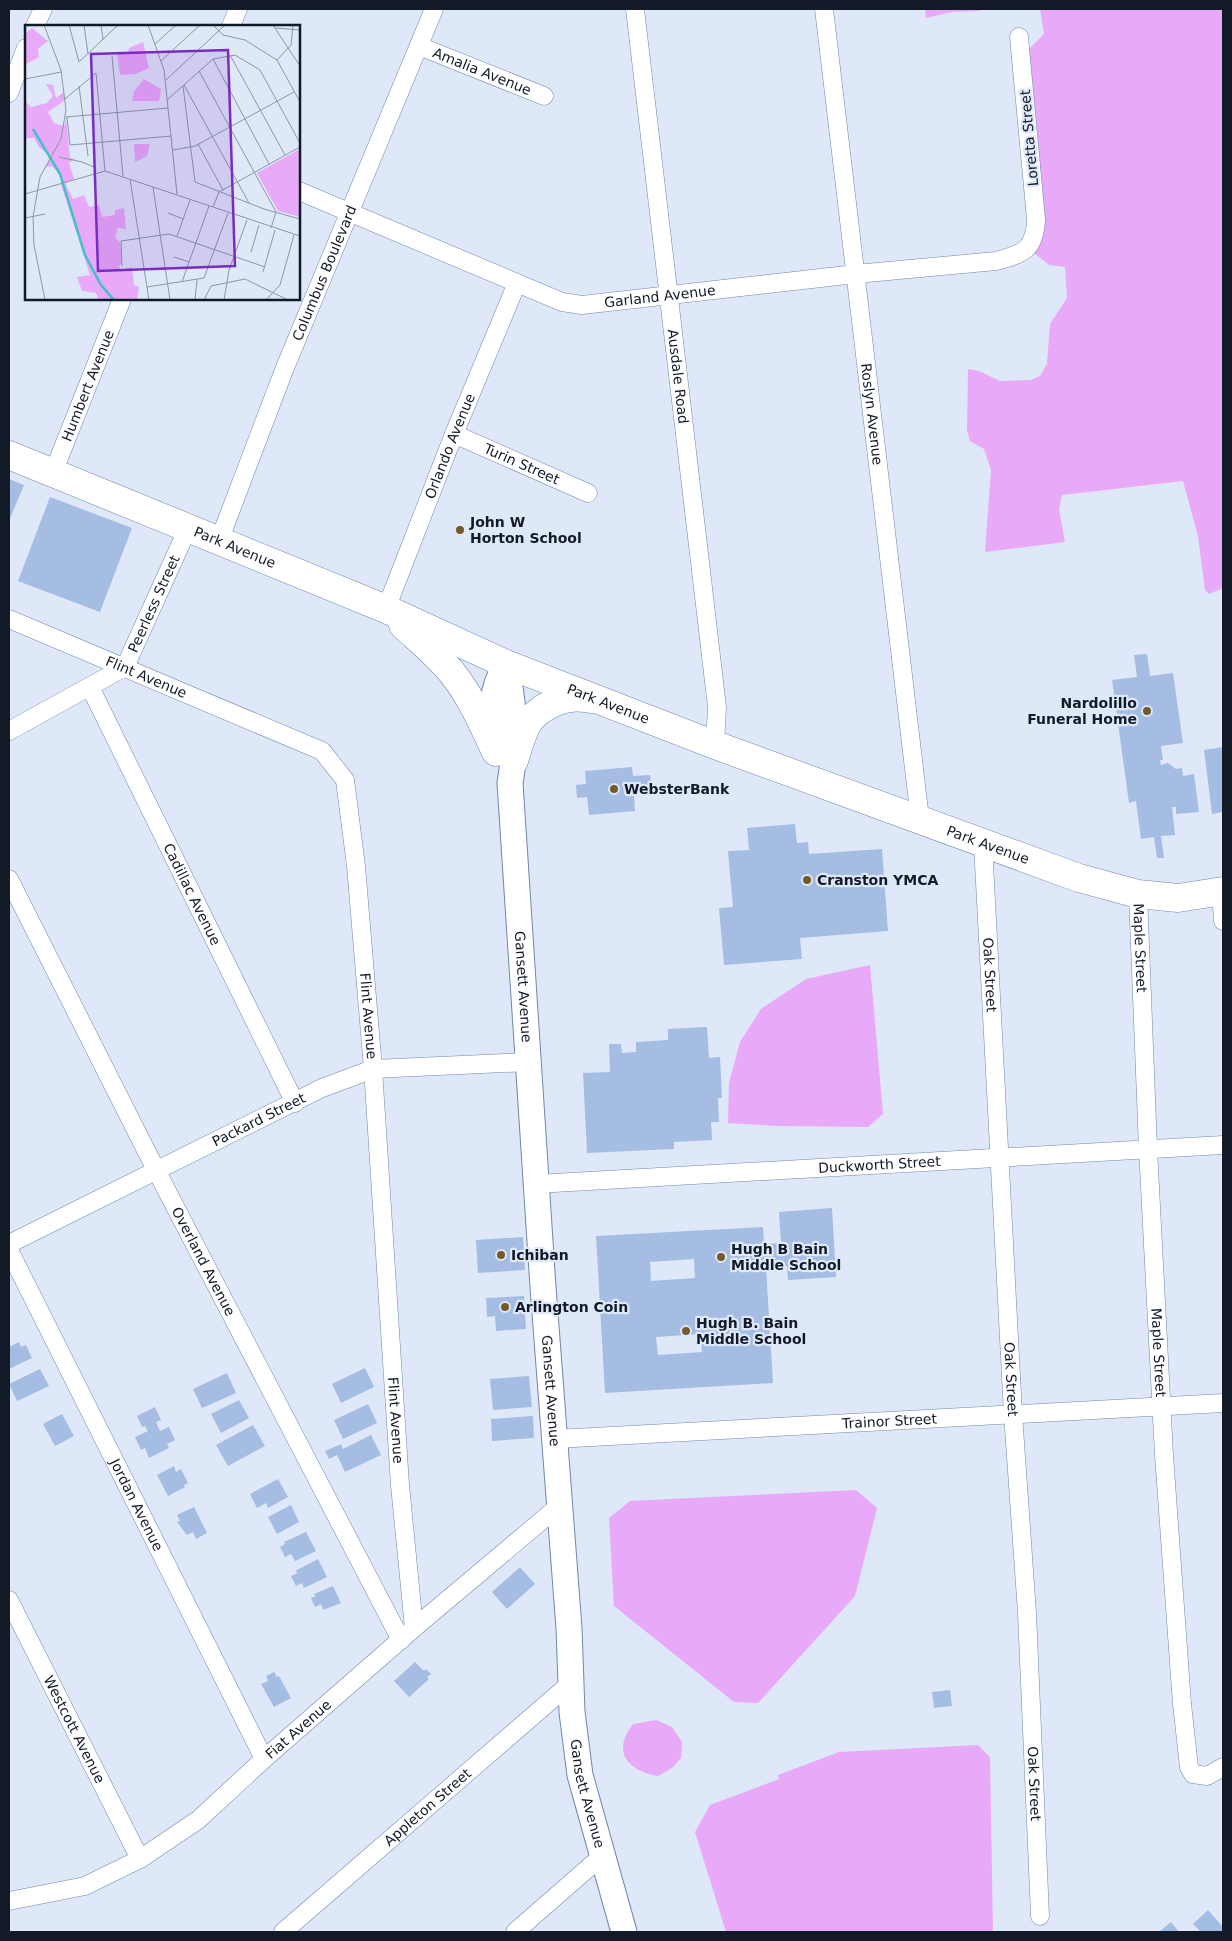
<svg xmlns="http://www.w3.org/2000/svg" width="1232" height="1941" font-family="'DejaVu Sans',sans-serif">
  <rect width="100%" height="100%" fill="#dee8f8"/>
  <!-- green -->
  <g fill="#e8a9f8">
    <path d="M925,9h57l-2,2 -28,1 -26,6z"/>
    <path d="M1040,9h183v579l-14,6 -4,-4 -7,-54 -15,-55 -121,14 -3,14 6,33 -80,10 6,-82 -7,-21 -14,-8 -3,-11 1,-61 11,2 21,10 31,-1 9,-4 7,-12 3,-40 17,-26 -2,-31 -16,-2 -21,-17 7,-12 -16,-177 25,-25z"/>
    <path d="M870,965l13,149 -15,13 -90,-1 -50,-3 1,-40 11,-41 21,-33 45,-30z"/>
    <path d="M856,1490l21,18 -22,88 -97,107 -24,-1 -120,-96 -5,-88 21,-17z"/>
    <path d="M656,1720l16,7 10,15 -1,16 -9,10 -14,8c-30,-5 -47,-24 -25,-52z"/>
    <path d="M978,1745l12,12 3,175h-267l-31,-100 15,-27 69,-26 -1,-4 61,-23z"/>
  </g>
  <!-- building -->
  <g fill="#a5bde2" fill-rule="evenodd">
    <path d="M9,479l15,6 -15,36z"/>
    <path d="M50,497l82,31 -32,84 -82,-31z"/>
    <path d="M1147,654l3,22 23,-3 10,70 -22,3 2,14h-3l1,5 7,-2 8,6 6,-1 1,8 11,-2 5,38 -23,2v-7h-4l3,28 -14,1 3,22h-7l-3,-21 -13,2 -5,-38 -7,2 -17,-123 25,-3 -3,-22z"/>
    <path d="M1223,747v65l-11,2 -8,-64z"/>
    <path d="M632,767l1,9 17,-1 2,19 -18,1 1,16 -46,4 -2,-18 -10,1 -1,-13 10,-1 -1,-13z"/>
    <path d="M795,824l2,19 11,-1 1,12 73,-5 6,82 -88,7 2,21 -78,6 -5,-57 14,-1 -5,-56 21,-1 -2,-22z"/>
    <path d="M707,1027l2,31 11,-1 2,41h-4l1,24h-8l1,18 -38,2v7l-87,4 -4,-80 27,-1 -1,-28h12l1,9 14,-1v-10l32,-2v-11z"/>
    <path d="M832,1208l4,69 -48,3 -1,-14 -21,1 7,116 -168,10 -9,-157 167,-9 1,17 17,-1 -2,-31zM694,1259l1,19 -44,3 -1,-19zM700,1334l2,18 -44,3 -2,-18z"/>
    <path d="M523,1237l2,33 -47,3 -2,-33z"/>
    <path d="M524,1296l2,33 -30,2 -1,-15 -8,1 -1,-19z"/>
    <path d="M19,1342l2,5 5,-2 6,13 -23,11v-22z"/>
    <path d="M365,1368l9,19 -33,16 -9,-19z"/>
    <path d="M40,1369l9,17 -32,15 -8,-17z"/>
    <path d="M227,1373l9,20 -34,15 -9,-19z"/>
    <path d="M529,1376l3,31 -39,3 -3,-31z"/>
    <path d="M239,1400l10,18 -28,15 -10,-19z"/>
    <path d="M368,1404l9,19 -34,16 -9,-19z"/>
    <path d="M155,1407l6,13 -5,2 4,9 9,-4 6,13 -8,4 2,4 -20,10 -4,-10 -4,2 -6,-13 13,-6 -3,-5 -3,1 -5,-11z"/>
    <path d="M62,1414l12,22 -19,10 -12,-22z"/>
    <path d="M533,1416l1,22 -42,3 -1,-22z"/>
    <path d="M253,1425l12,21 -37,20 -12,-21z"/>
    <path d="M371,1435l10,20 -36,17 -8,-17 -8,4 -4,-8 16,-7 2,5z"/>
    <path d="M174,1466l2,6 5,-3 7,14 -4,2 1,2 -17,9 -11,-21z"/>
    <path d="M278,1479l10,18 -20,11 -2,-5 -9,5 -7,-14z"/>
    <path d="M291,1505l8,17 -22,12 -9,-17z"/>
    <path d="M194,1507l13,26 -11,6 -3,-7 -6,3 -10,-13 3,-1 -3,-6z"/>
    <path d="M306,1532l10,19 -21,10 -4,-7 -6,3 -5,-10 5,-3 -1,-2z"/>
    <path d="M318,1559l9,18 -23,11 -2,-5 -6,3 -5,-10 7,-3 -3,-2z"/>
    <path d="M520,1567l15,17 -28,25 -15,-17z"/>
    <path d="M333,1586l8,17 -18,7 -2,-6 -6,3 -4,-9 5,-2 -2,-2z"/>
    <path d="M415,1662l9,9 2,-2 5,5 -4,3 2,2 -20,18 -15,-16z"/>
    <path d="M274,1672l3,5 2,-1 12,22 -17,9 -13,-23 7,-3 -2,-5z"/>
    <path d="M950,1690l2,16 -18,2 -2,-16z"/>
    <path d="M1208,1910l15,17v5h-22l-8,-8z"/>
    <path d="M1171,1922l8,10h-20z"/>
  </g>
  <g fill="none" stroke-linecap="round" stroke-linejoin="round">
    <defs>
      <g id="street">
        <path id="s1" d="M635,9l82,698 -2,38"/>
        <path id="s2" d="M824,9l96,810"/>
        <path d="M35,26l8,-17"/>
        <path d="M231,26l7,-17"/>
        <path id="s3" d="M419,46l125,50"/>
        <path d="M9,93l17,-45"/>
        <path id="s4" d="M299,191l263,111 20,3 274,-31 140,-13c27,-7 39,-11 40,-42l-17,-182"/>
        <path id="s5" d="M454,434l134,59"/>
        <path id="s6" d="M53,473l69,-174"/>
        <path id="s7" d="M219,541l65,-171 150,-361"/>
        <path id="s8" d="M386,609l68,-175 63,-151"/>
        <path id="s9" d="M9,619l313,132 23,29 11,86 17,203 27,416 14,143"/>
        <path id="s10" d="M90,687l205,416"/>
        <path id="s11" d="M9,731l116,-64 63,-139"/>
        <path id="s12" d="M983,844l30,570 14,199 13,303"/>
        <path id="s13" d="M9,879l147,291 245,470"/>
        <path d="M1221,892l2,29"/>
        <path id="s14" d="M1138,894l10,255 16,306 18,249 7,63 4,7 14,2 16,-9"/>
        <path id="s15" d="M536,1184l687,-39"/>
        <path id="s16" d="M9,1244l313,-156 51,-19 155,-7"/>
        <path id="s17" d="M9,1250l255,509"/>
        <path id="s18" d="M555,1439l668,-36"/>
        <path id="s19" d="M9,1600l131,259"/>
        <path id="s20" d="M9,1901l76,-15 55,-27 58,-39 66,-61 150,-131 145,-122"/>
        <path id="s21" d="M283,1932l289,-250"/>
        <path d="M515,1932l87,-76"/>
      </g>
      <g id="secondary">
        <path id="s22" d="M506,664c8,39 11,80 4,119l33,504 26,341 3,84 8,63 44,157"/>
        <path d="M495,746c-5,-32 -5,-54 11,-82"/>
      </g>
      <g id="primary">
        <path id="s23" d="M9,455l377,154 120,55 209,81 364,133 59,16 40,4 45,-7"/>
        <path d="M403,625c17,16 36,31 50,49 19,24 30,51 43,78"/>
        <path d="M514,761c4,-13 8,-30 16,-41 9,-11 27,-21 41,-22 6,-1 14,0 20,1"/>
      </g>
    </defs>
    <!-- street casing -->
    <use href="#street" stroke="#7187aa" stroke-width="19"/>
    <!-- secondary casing -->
    <use href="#secondary" stroke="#7187aa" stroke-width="27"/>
    <!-- primary casing -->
    <use href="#primary" stroke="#7187aa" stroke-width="29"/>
    <!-- street -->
    <use href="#street" stroke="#fff" stroke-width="18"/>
    <!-- secondary -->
    <use href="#secondary" stroke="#fff" stroke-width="25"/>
    <!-- primary -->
    <use href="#primary" stroke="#fff" stroke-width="28"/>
  </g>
  <!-- markers -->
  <g fill="#73592b" stroke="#dee8f8" stroke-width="2">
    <circle cx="460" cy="530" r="5"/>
    <circle cx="1147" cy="711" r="5"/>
    <circle cx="614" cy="789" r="5"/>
    <circle cx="807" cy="880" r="5"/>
    <circle cx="501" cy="1255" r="5"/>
    <circle cx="721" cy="1257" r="5"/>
    <circle cx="505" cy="1307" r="5"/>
    <circle cx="686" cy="1331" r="5"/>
  </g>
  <g text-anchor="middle" stroke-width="4.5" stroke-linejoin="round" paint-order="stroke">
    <!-- street labels -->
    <g font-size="14" fill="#121a28" stroke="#dee8f8">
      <text dy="5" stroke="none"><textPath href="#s3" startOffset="68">Amalia Avenue</textPath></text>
      <text transform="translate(1029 138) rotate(-95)" y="5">Loretta Street</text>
      <text dy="5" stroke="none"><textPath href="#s7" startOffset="288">Columbus Boulevard</textPath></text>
      <text dy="5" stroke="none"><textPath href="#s4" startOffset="384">Garland Avenue</textPath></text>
      <text dy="5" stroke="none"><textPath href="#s1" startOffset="370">Ausdale Road</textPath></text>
      <text dy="5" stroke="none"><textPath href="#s6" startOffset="94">Humbert Avenue</textPath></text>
      <text dy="5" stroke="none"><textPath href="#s2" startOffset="408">Roslyn Avenue</textPath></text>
      <text dy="5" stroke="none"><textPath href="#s8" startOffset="175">Orlando Avenue</textPath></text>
      <text dy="5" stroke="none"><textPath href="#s5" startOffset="74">Turin Street</textPath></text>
      <text dy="5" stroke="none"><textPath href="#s23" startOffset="244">Park Avenue</textPath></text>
      <text dy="5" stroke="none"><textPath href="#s11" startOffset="202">Peerless Street</textPath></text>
      <text dy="5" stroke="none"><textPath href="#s9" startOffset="149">Flint Avenue</textPath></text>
      <text dy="5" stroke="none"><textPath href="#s23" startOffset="649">Park Avenue</textPath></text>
      <text dy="5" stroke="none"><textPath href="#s23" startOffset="1054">Park Avenue</textPath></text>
      <text dy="5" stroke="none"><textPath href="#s10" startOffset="231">Cadillac Avenue</textPath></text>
      <text dy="5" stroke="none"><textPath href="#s14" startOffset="54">Maple Street</textPath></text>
      <text dy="5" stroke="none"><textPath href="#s12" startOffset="131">Oak Street</textPath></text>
      <text dy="5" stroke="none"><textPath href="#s22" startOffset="324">Gansett Avenue</textPath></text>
      <text dy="5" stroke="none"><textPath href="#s9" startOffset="614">Flint Avenue</textPath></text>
      <text dy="5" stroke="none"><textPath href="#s16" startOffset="279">Packard Street</textPath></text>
      <text dy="5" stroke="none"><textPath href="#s15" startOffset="344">Duckworth Street</textPath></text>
      <text dy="5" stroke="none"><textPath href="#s13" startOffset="429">Overland Avenue</textPath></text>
      <text dy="5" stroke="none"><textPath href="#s14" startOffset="459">Maple Street</textPath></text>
      <text dy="5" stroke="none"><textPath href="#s12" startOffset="536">Oak Street</textPath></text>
      <text dy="5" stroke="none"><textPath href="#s22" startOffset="729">Gansett Avenue</textPath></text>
      <text dy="5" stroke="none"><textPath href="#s9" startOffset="1019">Flint Avenue</textPath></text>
      <text dy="5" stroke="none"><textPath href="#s18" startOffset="335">Trainor Street</textPath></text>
      <text dy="5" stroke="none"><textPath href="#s17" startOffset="285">Jordan Avenue</textPath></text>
      <text dy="5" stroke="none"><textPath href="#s19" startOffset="145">Westcott Avenue</textPath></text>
      <text dy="5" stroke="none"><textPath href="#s20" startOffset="344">Fiat Avenue</textPath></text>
      <text dy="5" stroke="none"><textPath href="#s12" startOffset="941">Oak Street</textPath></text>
      <text dy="5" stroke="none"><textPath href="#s22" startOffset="1134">Gansett Avenue</textPath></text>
      <text dy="5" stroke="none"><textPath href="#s21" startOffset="191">Appleton Street</textPath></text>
    </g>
    <!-- poi labels -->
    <g font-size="14" font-weight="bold" fill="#121a28" stroke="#dee8f8" text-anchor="start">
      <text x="470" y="527">John W<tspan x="470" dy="16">Horton School</tspan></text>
      <text x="1137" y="708" text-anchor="end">Nardolillo<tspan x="1137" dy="16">Funeral Home</tspan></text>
      <text x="624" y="794">WebsterBank</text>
      <text x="817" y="885">Cranston YMCA</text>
      <text x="731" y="1254">Hugh B Bain<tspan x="731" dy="16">Middle School</tspan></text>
      <text x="511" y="1260">Ichiban</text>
      <text x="515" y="1312">Arlington Coin</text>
      <text x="696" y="1328">Hugh B. Bain<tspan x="696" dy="16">Middle School</tspan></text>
    </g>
  </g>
  <!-- overview -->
  <g transform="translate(25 25)">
    <rect width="275" height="275" fill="#dee8f8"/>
    <path d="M7,3l16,13 -10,8 1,8 -13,7 -1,-30zM118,17l6,26 -14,6 -15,1 -3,-22h11l1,-5zM119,54l17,10 -2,12h-27l2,-10zM21,59l7,1 3,13 8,-6 1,8 -17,12 6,11 6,2h5l1,-8 4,41 5,1 -6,4 5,16 -9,4 8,16 11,-4 5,12 10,-2 3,12 13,-2v-5l9,-2 2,21 -8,-1 -3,9 5,5 2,21 -3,3 2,4 11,-3 2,18 5,2 -2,13h-38l-3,-7 -14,-2 -5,-14 13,-2 -29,-91v-9l-9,-9 -7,1 6,-10 -12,-10 -5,-9h-9v-37l6,6 16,-4 6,-7zM109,119h16l-3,12 -12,6zM275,124v68l-22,-6 -21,-38z" fill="#e8a9f8"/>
    <path fill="none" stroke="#43c1c6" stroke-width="2.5" d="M8,104l27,45 25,81 16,30 13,15"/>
    <path fill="none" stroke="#8c96a5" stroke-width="1" d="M19,0l17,45 5,40 -5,29 -21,38 -7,40 1,28 11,55M44,0l10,37 39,-37M59,0l4,29M76,0l2,15M123,0l16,45 13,124M188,0l10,10 22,5 32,20 23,42M248,0l27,41M250,3l25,2M130,19l21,-19M205,30l55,100M87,31l11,120M188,34l56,105M252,35l14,-15 2,-20M136,36l39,-36M174,46l77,141 -5,16M0,54l36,-7M141,55l59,-55M159,60l65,118M54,61l9,70M158,61l12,96 69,27 36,10M40,74l31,-26 9,98M142,75l46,-41 22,-4 25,15 40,73M41,92l102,-9M42,92l3,28 101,-9M173,119l25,46M148,125l22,-4 99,-54M34,132l23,5 12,5 2,4M105,154l19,121M128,162l17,113M0,169l80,-23 195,65M188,182l6,-15 81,-45M143,188l15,6M0,193l20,-4M152,211l13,-36M226,227l8,-27M149,232l15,5M97,241l-1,-25 48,-7 96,33M238,247l12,-42M157,257l27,-76M122,262l57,-9 24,-65M170,275l2,-20M179,275l7,-14 34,-7 43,21M199,275l5,-30 18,-50M241,275l14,-15 14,-50"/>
    <path fill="#7b2cbf" fill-opacity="0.15" stroke="#7b2cbf" stroke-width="2.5" d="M203,25l7,216 -137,5 -7,-217z"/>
    <rect width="275" height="275" fill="none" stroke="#121a28" stroke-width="2.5"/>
  </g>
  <!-- border -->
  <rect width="1232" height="1941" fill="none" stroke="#121a28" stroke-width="20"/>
</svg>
